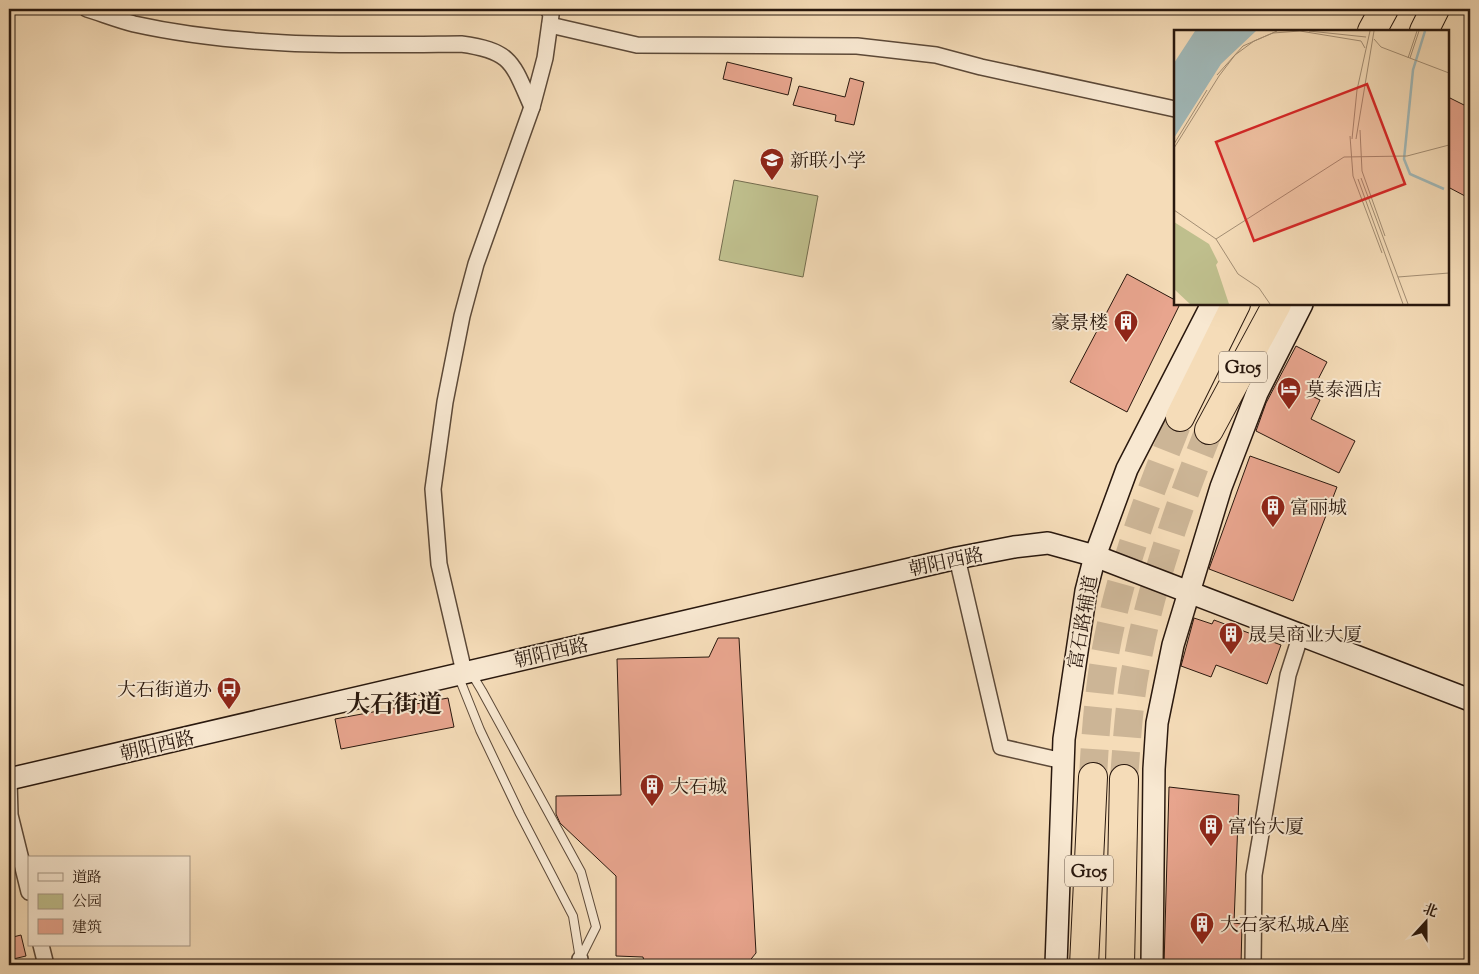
<svg xmlns="http://www.w3.org/2000/svg" width="1479" height="974" font-family="'Sorts Mill Goudy','Noto Serif SC',serif">
  <rect width="100%" height="100%" fill="#f5dcb8"/>
  <filter id="stains"><feTurbulence type="fractalNoise" baseFrequency=".004" numOctaves="4"/><feColorMatrix values="0 0 0 0 .2 0 0 0 0 .09 0 0 0 0 .02 0 0 0 .5 -.17"/></filter>
  <radialGradient id="worn" r=".72"><stop offset=".6" stop-color="#630" stop-opacity="0"/><stop offset="1" stop-color="#630" stop-opacity=".3"/></radialGradient>
  <!-- green -->
  <path fill="#bfbf8d" stroke="#746c4e" d="M734,180l84,16 -15,81 -84,-17z"/>
  <!-- building -->
  <g fill="#e8a58e" stroke="#29180e">
    <path d="M727,62l65,16 -4,17 -65,-16z"/>
    <path d="M850,78l14,4 -10,43 -19,-4 1,-6 -43,-10 6,-19 46,11z"/>
    <path d="M1448,97l22,11v78l-5,10 -17,-9z"/>
    <path d="M1127,274l48,26v4h5l-53,108 -57,-30z"/>
    <path d="M1296,346l31,16 -17,33 10,5 -9,19 44,22 -16,32 -83,-42 10,-28z"/>
    <path d="M1250,456l87,31 -44,114 -84,-32z"/>
    <path d="M1194,618l18,6 2,-4 67,25 -14,39 -51,-19 -5,12 -30,-11z"/>
    <path d="M718,638h21l17,315 -9,11 -102,1 -2,-8 -27,-1v-80l-56,-53 -4,-9v-18l65,-1 -4,-136 92,-2z"/>
    <path d="M448,698l6,29 -113,22 -6,-30z"/>
    <path d="M1169,787l70,8 -5,128 8,1 -1,41h-77z"/>
    <path d="M21,935l5,21 -17,4v-22z"/>
  </g>
  <g fill="none" stroke-linecap="round" stroke-linejoin="round">
    <!-- highway-tunnel -->
    <g stroke="#ccb596" stroke-width="28" stroke-dasharray="28 14" stroke-linecap="butt">
      <path d="M1093,777c2,-39 5,-78 11,-117 14,-84 44,-164 76,-243"/>
      <path d="M1124,779c3,-39 5,-79 13,-117 15,-80 42,-157 72,-232"/>
    </g>
    <defs>
      <g id="lane">
        <path d="M469,674l4,2 9,15 99,181 15,55 -16,32"/>
        <path d="M458,675l22,55 40,84 53,102 7,43"/>
      </g>
      <g id="street">
        <path d="M87,9c16,5 31,11 47,15 108,24 218,21 327,20 51,7 51,18 71,63"/>
        <path d="M550,25l87,20 220,1 79,9 45,12 194,42"/>
        <path d="M957,558l44,189 62,14"/>
        <path d="M464,672l-25,-108 -6,-75 12,-87 17,-86 14,-52 56,-157 13,-49 6,-43 -3,-6"/>
        <path d="M9,780l1,35 19,77"/>
        <path d="M41,945l5,20"/>
        <path d="M580,959v6"/>
        <path d="M1253,965l1,-90 34,-200 13,-41"/>
      </g>
      <g id="secondary">
        <path d="M9,779l948,-221 57,-11 34,-4 47,13 375,144"/>
        <path d="M1056,965l8,-226 22,-148 9,-35 32,-87 85,-165"/>
        <path d="M1152,965l2,-196 3,-46 16,-78 48,-158 36,-94 45,-89"/>
      </g>
      <g id="highway">
        <path d="M1372,31l12,-22"/>
        <path d="M1424,31l11,-22"/>
        <path d="M1180,417l56,-113"/>
        <path d="M1209,430l68,-126"/>
        <path d="M1084,965l9,-188"/>
        <path d="M1120,965l4,-186"/>
      </g>
    </defs>
    <!-- lane casing -->
    <use href="#lane" stroke="#5c4938" stroke-width="10"/>
    <!-- street casing -->
    <use href="#street" stroke="#5c4938" stroke-width="18"/>
    <!-- secondary casing -->
    <use href="#secondary" stroke="#29180e" stroke-width="24"/>
    <!-- highway casing -->
    <use href="#highway" stroke="#29180e" stroke-width="30"/>
    <!-- lane -->
    <use href="#lane" stroke="#f8e8d1" stroke-width="8"/>
    <!-- street -->
    <use href="#street" stroke="#f8e8d1" stroke-width="15"/>
    <!-- secondary -->
    <use href="#secondary" stroke="#f8e8d1" stroke-width="21"/>
    <!-- highway -->
    <use href="#highway" stroke="#f5dcb8" stroke-width="28"/>
  </g>
  <!-- icons -->
  <defs>
    <symbol id="school-pin" viewBox="-11 -11 22 30"><path d="M0 17L-7.5 6A9.5 9.5 0 1 1 7.5 6Z" fill="#8f2418" stroke="#f8e8d1"/><path d="M0-5L7-2L0 1L-7-2ZM-4 1L0 2.5L4 1V4Q0 6-4 4Z" fill="#fff"/></symbol>
    <symbol id="building-pin" viewBox="-11 -11 22 30"><path d="M0 17L-7.5 6A9.5 9.5 0 1 1 7.5 6Z" fill="#8f2418" stroke="#f8e8d1"/><path d="M-4-6H4V6H1V3H-1V6H-4ZM-2.5-4.3h1.7v1.8h-1.7ZM.8-4.3h1.7v1.8H.8ZM-2.5-1h1.7V.8h-1.7ZM.8-1h1.7V.8H.8Z" fill="#fff"/></symbol>
    <symbol id="hotel-pin" viewBox="-11 -11 22 30"><path d="M0 17L-7.5 6A9.5 9.5 0 1 1 7.5 6Z" fill="#8f2418" stroke="#f8e8d1"/><path d="M-6-4.5h1.5V1H6V5H4.5V3h-9V5H-6ZM-4 0a1.8 1.8 0 1 1 3.6 0ZM.5 0V-2.5h3Q6-2.5 6 0Z" fill="#fff"/></symbol>
    <symbol id="bus-pin" viewBox="-11 -11 22 30"><path d="M0 17L-7.5 6A9.5 9.5 0 1 1 7.5 6Z" fill="#8f2418" stroke="#f8e8d1"/><path d="M-5-6H5V4H4V6H2V4H-2V6H-4V4H-5ZM-3.5-4V0h7V-4ZM-3.5 1.2v1.5H-2V1.2ZM2 1.2v1.5H3.5V1.2Z" fill="#fff"/></symbol>
  </defs>
  <g fill-rule="evenodd">
    <use href="#school-pin" x="758" y="146" width="28" height="38"/>
    <use href="#building-pin" x="1112" y="308" width="28" height="38"/>
    <use href="#hotel-pin" x="1275" y="375" width="28" height="38"/>
    <use href="#building-pin" x="1259" y="493" width="28" height="38"/>
    <use href="#building-pin" x="1217" y="620" width="28" height="38"/>
    <use href="#bus-pin" x="215" y="675" width="28" height="38"/>
    <use href="#building-pin" x="638" y="772" width="28" height="38"/>
    <use href="#building-pin" x="1197" y="812" width="28" height="38"/>
    <use href="#building-pin" x="1188" y="910" width="28" height="38"/>
  </g>
  <g text-anchor="middle" stroke-width="4" stroke-linejoin="round" paint-order="stroke">
    <!-- shield labels -->
    <g fill="#f8e8d1" stroke="#675648" stroke-width="1">
      <rect x="1219" y="351.5" width="48" height="31" rx="4"/>
      <rect x="1065" y="855.5" width="48" height="31" rx="4"/>
    </g>
    <g font-size="18" font-weight="bold" fill="#29180e">
      <text x="1243" y="373">G105</text>
      <text x="1089" y="877">G105</text>
    </g>
    <!-- poi labels -->
    <g font-size="19" fill="#29180e" stroke="#f8e8d1" text-anchor="start">
      <text x="790" y="167">新联小学</text>
      <text x="1108" y="329" text-anchor="end">豪景楼</text>
      <text x="1306" y="396">莫泰酒店</text>
      <text x="1290" y="514">富丽城</text>
      <text x="1248" y="641">晟昊商业大厦</text>
      <text x="212" y="696" text-anchor="end">大石街道办</text>
      <text x="670" y="793">大石城</text>
      <text x="1228" y="833">富怡大厦</text>
      <text x="1220" y="931">大石家私城A座</text>
    </g>
    <!-- street labels -->
    <g font-size="19" fill="#29180e" stroke="#f8e8d1">
      <text transform="translate(946 561) rotate(-12)" y="7">朝阳西路</text>
      <text transform="translate(1082 622) rotate(-80)" y="7">富石路辅道</text>
      <text transform="translate(551 652) rotate(-13)" y="7">朝阳西路</text>
      <text transform="translate(157 745) rotate(-13)" y="7">朝阳西路</text>
    </g>
    <!-- district labels -->
    <g font-size="24" font-weight="bold" fill="#29180e" stroke="#f8e8d1">
      <text x="394" y="712">大石街道</text>
    </g>
  </g>
  <!-- overview -->
  <g transform="translate(1174 30)">
    <rect width="275" height="275" fill="#f5dcb8"/>
    <path d="M0,192l35,22 9,18 -2,3 13,39h-39l-16,-15z" fill="#bfbf8d"/>
    <path d="M21,1h61l-35,33 -47,74v-75z" fill="#a1b9b9"/>
    <path fill="none" stroke="#a1b9b9" stroke-width="2.5" d="M251,1l-12,39 -9,89 6,15 34,15"/>
    <path fill="none" stroke="#a38e74" stroke-width="1" d="M135,1l57,6M200,9l7,8 68,26M234,28l9,-27M236,28l9,-27M43,45l26,-29 34,-15M186,100l2,41 23,65M176,106l3,40 29,77M178,109l5,-49 13,-59M182,109l18,-108M0,114l33,-54M0,118l45,-72 16,-21 19,-14 19,-8 27,-2 61,10 4,7M187,148l47,126M184,149l45,125M0,180l42,29M42,209l128,-82 63,-1 42,-11M42,209l22,35 21,14 11,16M224,247l51,-4"/>
    <path fill="#d62828" fill-opacity="0.15" stroke="#d62828" stroke-width="2.5" d="M193,54l38,100 -151,57 -38,-99z"/>
    <rect width="275" height="275" fill="none" stroke="#29180e" stroke-width="2.5"/>
  </g>
  <!-- margin -->
  <rect width="1479" height="974" fill="none" stroke="#f5dcb8" stroke-width="30"/>
  <rect x="10" y="10" width="1459" height="954" fill="none" stroke="#29180e" stroke-width="2.5"/>
  <rect x="15" y="15" width="1449" height="944" fill="none" stroke="#29180e"/>
  <!-- legend -->
  <rect x="28" y="856" width="162" height="90" fill="#f8e8d1" stroke="#a59583"/>
  <rect x="38" y="873" width="25" height="8" fill="#f8e8d1" stroke="#a59583"/>
  <text x="72" y="882" font-size="15" fill="#29180e">道路</text>
  <rect x="38" y="894" width="25" height="15" fill="#bfbf8d" stroke="#a59583"/>
  <text x="72" y="906" font-size="15" fill="#29180e">公园</text>
  <rect x="38" y="919" width="25" height="15" fill="#e8a58e" stroke="#a59583"/>
  <text x="72" y="932" font-size="15" fill="#29180e">建筑</text>
  <!-- north arrow -->
  <g transform="translate(1426 922) rotate(21)" stroke="#f8e8d1" stroke-width="4" paint-order="stroke">
  <path d="M0-4L9 19L0 12L-9 19Z" fill="#29180e"/>
  <text y="-8" font-size="14" font-weight="bold" text-anchor="middle" fill="#29180e">北</text>
  </g>
  <rect width="100%" height="100%" filter="url(#stains)"/>
  <rect width="100%" height="100%" fill="url(#worn)"/>
</svg>
